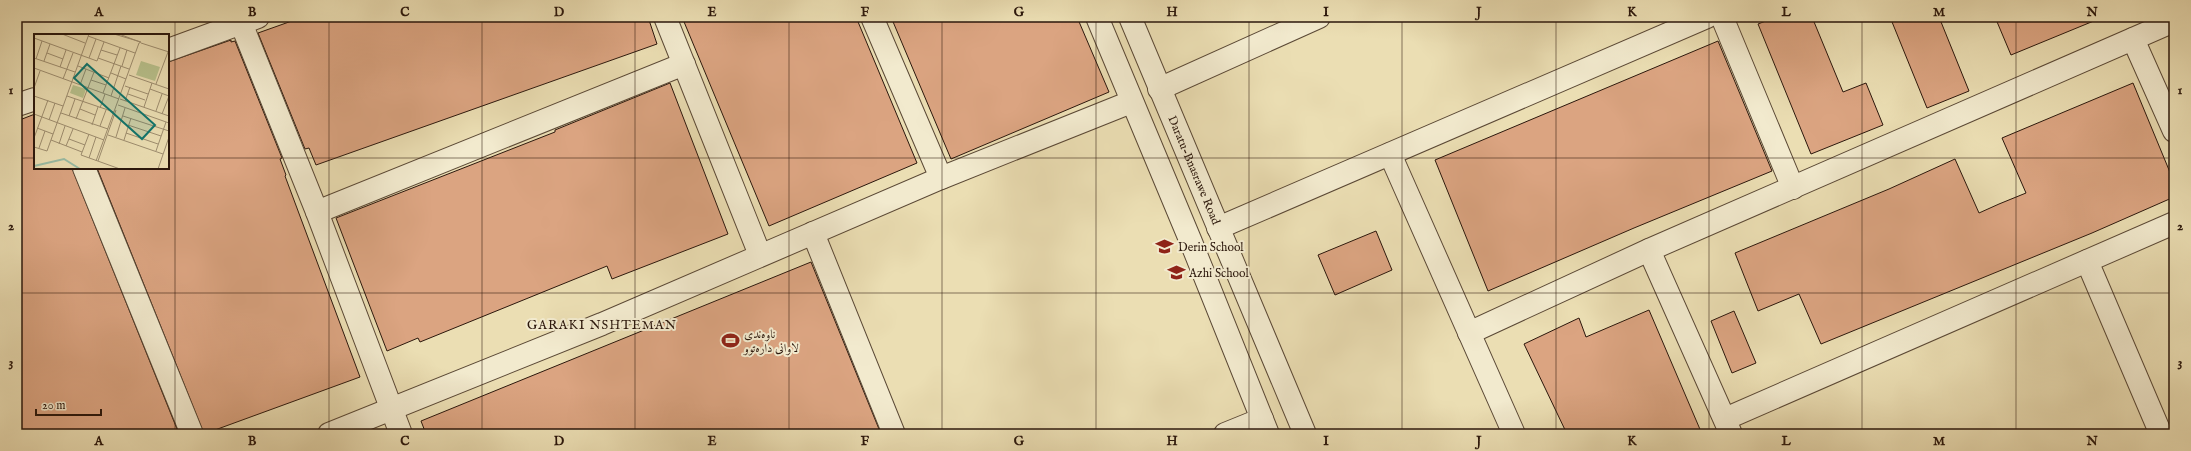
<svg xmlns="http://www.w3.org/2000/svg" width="2191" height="451" font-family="'IM FELL English',Amiri,serif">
  <rect width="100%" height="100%" fill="#ebdeb3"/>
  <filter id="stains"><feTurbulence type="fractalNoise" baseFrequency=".005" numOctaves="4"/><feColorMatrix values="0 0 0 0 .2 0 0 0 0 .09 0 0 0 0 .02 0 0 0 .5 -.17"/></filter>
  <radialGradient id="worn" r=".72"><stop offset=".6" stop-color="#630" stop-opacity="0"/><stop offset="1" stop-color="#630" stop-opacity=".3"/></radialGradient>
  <!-- building -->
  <g fill="#dba481" stroke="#2b170c">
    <path d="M303,17h345l9,27 -341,121 -7,-17 -4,1 -47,-116z"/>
    <path d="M682,17h174l61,146 -148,63z"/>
    <path d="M891,17h186l32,75 -158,67z"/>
    <path d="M1776,17h36l31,75 23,-9 17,42 -72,29 -53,-130z"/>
    <path d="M1890,17h49l30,74 -42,17z"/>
    <path d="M1995,17h106v1l-90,37z"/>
    <path d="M231,40v2l4,-1 47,117 -2,1 6,16 -1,1 75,201 -156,57 -107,-266h71v-106z"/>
    <path d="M1718,41l54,130 -138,57 -146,63 -53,-131z"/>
    <path d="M670,83l58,151 -116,45 -5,-13 -187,76 -2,-4 -31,13 -51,-133 219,-86v-2z"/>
    <path d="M2133,83l41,99v15l-82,36 -271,111 -22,-50 -41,17 -23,-58 154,-64 66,-30 24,54 20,-9 27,-11 -24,-55z"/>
    <path d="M35,114v54h37l107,266h-162v-313z"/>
    <path d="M1376,231l16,39 -57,25 -17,-40z"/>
    <path d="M811,262l70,172h-455l-5,-13z"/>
    <path d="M1649,310l53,124h-135l-43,-90 55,-26 7,19z"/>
    <path d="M1734,311l22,52 -24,10 -21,-52z"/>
  </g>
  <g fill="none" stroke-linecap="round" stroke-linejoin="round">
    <defs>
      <g id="minor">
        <path d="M665,17l95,238"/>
        <path d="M872,17l69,161"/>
        <path d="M1097,17l94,225 77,192"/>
        <path id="s1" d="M1130,17l175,417"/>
        <path d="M1722,17l71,171"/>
        <path d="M241,23l76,189 84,222"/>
        <path d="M2133,39l41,92"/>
        <path d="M168,50l90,-33"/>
        <path d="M1159,89l160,-72"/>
        <path d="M17,105l18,-6"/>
        <path d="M1390,154l124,280"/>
        <path d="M84,168l108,266"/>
        <path d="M317,212l367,-148"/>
        <path d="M1218,228l489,-211"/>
        <path d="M813,233l81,201"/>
        <path d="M1649,250l82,184"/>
        <path d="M2087,261l73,171"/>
        <path d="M1469,333l180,-83 525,-229"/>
        <path d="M1725,419l449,-196"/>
        <path d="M329,434l273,-110 339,-146 190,-76"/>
        <path d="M1225,434l37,-15"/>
      </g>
    </defs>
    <!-- minor casing -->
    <use href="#minor" stroke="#5b4936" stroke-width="24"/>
    <!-- minor -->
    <use href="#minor" stroke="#f2eace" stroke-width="22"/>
  </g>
  <!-- grid -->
  <path fill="none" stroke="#2b170c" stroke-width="1" stroke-opacity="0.55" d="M175,17v417M329,17v417M482,17v417M635,17v417M789,17v417M942,17v417M1096,17v417M1249,17v417M1402,17v417M1556,17v417M1709,17v417M1862,17v417M2016,17v417M17,158h18M168,158h2006M17,293h2157"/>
  <!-- icons -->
  <defs>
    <symbol id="school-bare" viewBox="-9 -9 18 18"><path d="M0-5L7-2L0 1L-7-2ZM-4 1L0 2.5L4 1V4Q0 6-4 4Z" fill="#8f2418" stroke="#f2eace" stroke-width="2.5" paint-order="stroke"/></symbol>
    <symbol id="stadium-bare" viewBox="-9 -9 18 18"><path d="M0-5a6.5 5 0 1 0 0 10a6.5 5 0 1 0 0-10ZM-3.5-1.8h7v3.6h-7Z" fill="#8f2418" stroke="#f2eace" stroke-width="2.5" paint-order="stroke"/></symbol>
  </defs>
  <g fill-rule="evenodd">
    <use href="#school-bare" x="1152" y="234" width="25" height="25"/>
    <use href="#school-bare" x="1164" y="260" width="25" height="25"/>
    <use href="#stadium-bare" x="718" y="328" width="25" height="25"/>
  </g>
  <g text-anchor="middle" stroke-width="4" stroke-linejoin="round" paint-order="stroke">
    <!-- street labels -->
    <g font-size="12" fill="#2b170c" stroke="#f2eace">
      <text dy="4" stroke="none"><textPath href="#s1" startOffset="166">Daratu-Bnasrawe Road</textPath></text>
    </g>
    <!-- poi labels -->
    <g font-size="12" fill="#2b170c" stroke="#f2eace" text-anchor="start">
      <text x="1178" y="251">Derin School</text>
      <text x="1189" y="277">Azhi School</text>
      <text x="744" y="338">ناوەندی<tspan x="744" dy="14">لاوانی دارەتوو</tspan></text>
    </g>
    <!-- neighbourhood labels -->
    <g font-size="13" letter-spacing="1" fill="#2b170c" stroke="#f2eace">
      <text x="602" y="329">GARAKI NSHTEMAN</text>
    </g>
  </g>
  <!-- overview -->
  <g transform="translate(34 34)">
    <rect width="135" height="135" fill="#ebdeb3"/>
    <path d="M107,27l19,6 -5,14 -19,-6zM39,51l13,4 -3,9 -13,-5z" fill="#b8c18c"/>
    <path fill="none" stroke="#99bda6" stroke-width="2" d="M0,132l30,-7 16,10"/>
    <path fill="none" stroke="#9e8e70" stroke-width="1" d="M28,0l23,9M80,0l27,8 -2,1M85,0l21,8M54,2l47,17M0,4l63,23 7,-19M107,9l28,9M67,16l16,5M13,19l16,6M0,24l41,14M55,24l7,-19M64,24l31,11M2,25l6,-18M10,27l6,-17M44,32l31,12M88,32l5,-16M26,33l6,-17M0,34l85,31M77,39l15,6M95,41l40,14M29,45l10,-26M57,46l15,5M122,50l12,-32M46,51l6,-16M91,52l23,8M0,54l6,-17M116,55l19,7M69,59l17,-45M94,60l17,6M0,62l29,10M33,62l47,16M77,62l10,-30M86,65l49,17M91,67l5,-14M84,71l51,18M110,73l8,-24M66,74l5,-14M46,75l15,6M122,77l6,-17M27,79l47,16M0,80l70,26M128,80l7,-18M35,82l6,-17M89,82l46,15M42,85l18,-47M15,86l6,-17M58,91l6,-18M94,91l33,11M66,92l6,-16M3,94l16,6M92,99l32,11M55,100l-8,21 39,14M74,101l55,19M82,103l9,-29M0,104l14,-38M35,105l16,6M17,106l31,12M90,106l7,-22M25,110l6,-18M32,112l7,-17M0,113l13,4 42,-117M5,114l6,-17M122,117l10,-29M55,124l7,-21M62,127l43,-118M64,127l18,-51M124,135l11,-32"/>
    <path fill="#0f766e" fill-opacity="0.15" stroke="#0f766e" stroke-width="2" d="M53,30l68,61 -13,14 -68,-61z"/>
    <rect width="135" height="135" fill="none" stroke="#2b170c" stroke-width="2"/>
  </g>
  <!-- margin -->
  <rect width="2191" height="451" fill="none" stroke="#ebdeb3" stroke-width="44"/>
  <!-- scale -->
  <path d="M36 409v6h65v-6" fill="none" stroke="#2b170c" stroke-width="2"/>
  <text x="42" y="409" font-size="12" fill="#2b170c" stroke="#f2eace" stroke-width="3" paint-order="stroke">20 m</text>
  <rect x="22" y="22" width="2147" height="407" fill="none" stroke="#2b170c" stroke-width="1.5"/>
  <g font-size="13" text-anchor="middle" font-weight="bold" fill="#2b170c">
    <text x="99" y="16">A</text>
    <text x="252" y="16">B</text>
    <text x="405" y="16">C</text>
    <text x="559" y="16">D</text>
    <text x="712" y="16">E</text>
    <text x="865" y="16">F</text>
    <text x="1019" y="16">G</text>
    <text x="1172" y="16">H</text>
    <text x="1326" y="16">I</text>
    <text x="1479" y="16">J</text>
    <text x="1632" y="16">K</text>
    <text x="1786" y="16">L</text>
    <text x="1939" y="16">M</text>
    <text x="2092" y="16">N</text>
    <text x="11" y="94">1</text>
    <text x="2180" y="94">1</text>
    <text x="11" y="230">2</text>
    <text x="2180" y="230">2</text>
    <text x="11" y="366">3</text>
    <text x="2180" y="366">3</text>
    <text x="99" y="445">A</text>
    <text x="252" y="445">B</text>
    <text x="405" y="445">C</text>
    <text x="559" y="445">D</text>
    <text x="712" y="445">E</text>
    <text x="865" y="445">F</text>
    <text x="1019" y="445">G</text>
    <text x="1172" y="445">H</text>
    <text x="1326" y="445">I</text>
    <text x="1479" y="445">J</text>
    <text x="1632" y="445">K</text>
    <text x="1786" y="445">L</text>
    <text x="1939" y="445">M</text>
    <text x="2092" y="445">N</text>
  </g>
  <rect width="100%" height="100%" filter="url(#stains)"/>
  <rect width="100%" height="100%" fill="url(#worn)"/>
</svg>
